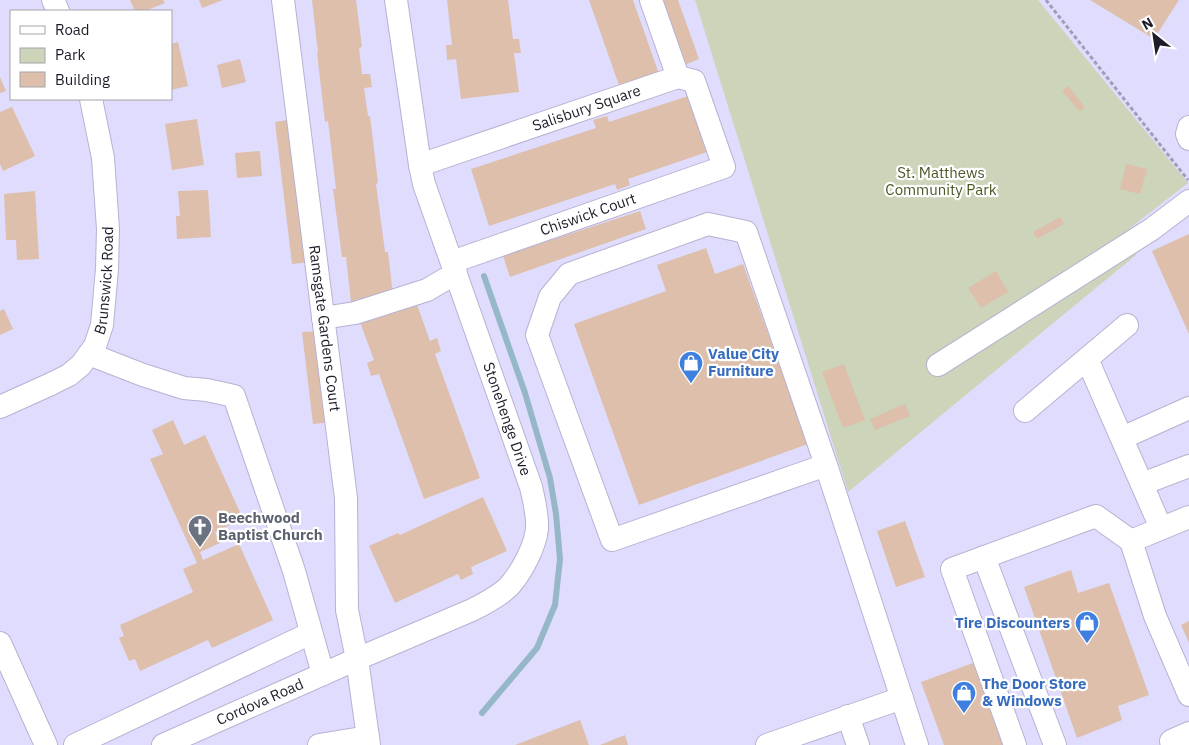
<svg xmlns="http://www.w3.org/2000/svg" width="1189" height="745" font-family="'IBM Plex Sans',sans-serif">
  <rect width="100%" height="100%" fill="#e0dcfd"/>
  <!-- green -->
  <path fill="#ccd4ba" d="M695,0h343l150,183 -58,45 6,27 -288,237z"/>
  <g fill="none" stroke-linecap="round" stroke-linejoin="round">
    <!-- stream -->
    <path stroke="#96b7c8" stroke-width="6" d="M482,713l55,-65 18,-43 5,-46 -4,-45 -6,-36 -25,-85 -41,-117"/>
  </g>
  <!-- building -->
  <g fill="#ddbfab">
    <path d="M130,0h33l2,3 -20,8h-10z"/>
    <path d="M199,0h24l-21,8z"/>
    <path d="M312,0h44l6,47 -3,1 3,26h8l2,13 -8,1 4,28h2l8,67 -2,1 9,68h3l5,44 -42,6 -5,-45h-4l-9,-68h3l-8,-68 -3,1 -8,-69h1z"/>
    <path d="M447,0h61l5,39h6l2,14h-7l5,39 -58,7 -5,-40 -9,1 -1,-15h6z"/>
    <path d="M589,0h44l26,74 -39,14z"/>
    <path d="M658,0h20l21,59 -17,7z"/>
    <path d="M1090,0h89l-25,39z"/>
    <path d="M178,42l10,44 -17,4v-46z"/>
    <path d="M240,59l6,23 -24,6 -5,-23z"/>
    <path d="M0,77l6,14 -6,2z"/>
    <path d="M1068,86l17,21 -5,5 -18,-21z"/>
    <path d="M691,95l19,56 -82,28 2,6 -13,5 -2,-6 -126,42 -18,-57 125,-41 -3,-8 14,-4 2,6z"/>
    <path d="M12,107l23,49 -32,15 -3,-7v-52z"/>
    <path d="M197,119l7,46 -32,5 -7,-46z"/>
    <path d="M293,119l17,143 -18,2 -17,-142z"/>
    <path d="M260,151l2,25 -25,2 -2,-25z"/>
    <path d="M1126,164l21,5 -7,25 -20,-5z"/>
    <path d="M208,190l3,47 -34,2 -1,-23h4l-2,-25z"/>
    <path d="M35,191l4,68 -22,1 -1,-20h-10l-2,-46z"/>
    <path d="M640,211l6,18 -136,48 -7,-21z"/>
    <path d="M1060,217l4,7 -27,15 -4,-7z"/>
    <path d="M1189,234v100l-37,-83z"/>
    <path d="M706,248l9,26 28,-10 65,180 -169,61 -65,-181 92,-33 -9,-26z"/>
    <path d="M996,271l12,21 -27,16 -13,-20z"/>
    <path d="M416,302l14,39 7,-3 4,13 -6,3 45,124 -56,21 -45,-125 -8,2 -4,-13 7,-3 -14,-38z"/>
    <path d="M4,309l9,20 -13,6v-24z"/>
    <path d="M321,331l12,91 -20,2 -11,-92z"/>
    <path d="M844,364l21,56 -22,8 -21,-56z"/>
    <path d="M905,404l5,12 -35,14 -5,-11z"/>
    <path d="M173,420l11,25 21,-10 38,84 -28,13 5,11 -20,9 3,8 36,-16 34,76 -61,28 -4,-8 -68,31 -5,-12 -6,2 -10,-23 5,-2 -4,-11 73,-33 -10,-23 14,-6 -47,-104 13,-5 -11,-24z"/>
    <path d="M483,497l24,54 -36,16 2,7 -12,6 -3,-6 -63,29 -26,-57 29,-13 2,2z"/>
    <path d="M905,521l20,56 -29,10 -19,-56z"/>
    <path d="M1071,570l7,23 31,-10 40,112 -31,11 4,14 -45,18 -53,-151z"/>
    <path d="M1189,621v22l-8,-18z"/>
    <path d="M976,662l30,83h-62l-23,-63z"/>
    <path d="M580,720l9,25h-74z"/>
    <path d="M625,735l3,10h-28z"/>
  </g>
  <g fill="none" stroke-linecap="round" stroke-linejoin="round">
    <defs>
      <g id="minor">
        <path d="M53,0l5,11"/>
        <path id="s1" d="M283,0l63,498 1,112 10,49 12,86"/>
        <path d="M1189,127l-2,7 2,5"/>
        <path id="s2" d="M420,165l258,-88 -27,-77"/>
        <path id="s3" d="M452,262l272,-95 -30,-86 -16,-4"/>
        <path d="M323,318l32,-5 72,-23 29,-17"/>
        <path d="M89,354l54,21 41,13 23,2 27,6 60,175 29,103"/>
        <path d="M1087,359l74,169"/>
        <path d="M938,365l214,-136 37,-28"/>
        <path id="s4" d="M0,407l51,-23 18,-9 12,-10 14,-19 7,-21 5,-56 1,-40 -5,-71 -12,-59"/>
        <path d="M1025,411l102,-86"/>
        <path d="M1122,438l67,-30"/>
        <path d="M826,465l-80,-233 -38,-8 -139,50 -19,23 -13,38 75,205 214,-75 91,280"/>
        <path d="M1142,484l47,-18"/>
        <path d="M1189,517l-58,24 24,75 34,79"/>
        <path d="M984,557l71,188"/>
        <path d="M0,643l46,102"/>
        <path d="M848,716l10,29"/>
        <path d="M75,745l236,-112"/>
        <path id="s5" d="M163,745l194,-86 115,-49c12,-6 31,-16 39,-26 11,-13 24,-37 26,-55 1,-14 -3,-29 -6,-42l-107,-303 -4,-19 -24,-165"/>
        <path d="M319,745l49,-8"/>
        <path d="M767,745l135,-47"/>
        <path d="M1015,745l-63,-176 144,-53 35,25"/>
        <path d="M1172,745l-1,-4 18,-8"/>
      </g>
    </defs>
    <!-- minor casing -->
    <use href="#minor" stroke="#b7b2d2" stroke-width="24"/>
    <!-- path -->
    <path stroke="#a09db7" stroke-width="3" stroke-dasharray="4 2.5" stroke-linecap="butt" d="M1046,0l142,180"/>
    <!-- minor -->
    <use href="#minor" stroke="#fff" stroke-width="22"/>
  </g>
  <!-- icons -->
  <defs>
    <symbol id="shop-pin" viewBox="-11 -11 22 30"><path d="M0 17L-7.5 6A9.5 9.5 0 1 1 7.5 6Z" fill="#3f7fe0" stroke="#fff"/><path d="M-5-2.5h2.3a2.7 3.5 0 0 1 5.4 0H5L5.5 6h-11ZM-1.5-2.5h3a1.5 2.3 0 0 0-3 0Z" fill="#fff"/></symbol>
    <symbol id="church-pin" viewBox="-11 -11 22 30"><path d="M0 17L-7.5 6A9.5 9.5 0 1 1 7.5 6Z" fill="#6b7280" stroke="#fff"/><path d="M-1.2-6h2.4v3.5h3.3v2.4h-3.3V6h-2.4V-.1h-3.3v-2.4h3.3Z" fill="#fff"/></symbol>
  </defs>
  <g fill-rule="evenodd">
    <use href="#shop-pin" x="677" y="349" width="28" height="38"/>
    <use href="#church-pin" x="186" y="513" width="28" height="38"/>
    <use href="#shop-pin" x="1073" y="609" width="28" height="38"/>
    <use href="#shop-pin" x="950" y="679" width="28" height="38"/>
  </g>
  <g text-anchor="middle" stroke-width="4.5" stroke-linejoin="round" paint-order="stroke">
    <!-- street labels -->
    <g font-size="15" fill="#1e1c28" stroke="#fff">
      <text dy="5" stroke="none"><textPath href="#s2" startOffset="176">Salisbury Square</textPath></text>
      <text dy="5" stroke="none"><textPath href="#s3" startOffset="144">Chiswick Court</textPath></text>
      <text dy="5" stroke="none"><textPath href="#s4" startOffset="182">Brunswick Road</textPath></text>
      <text dy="5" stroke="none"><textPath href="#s1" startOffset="331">Ramsgate Gardens Court</textPath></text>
      <text transform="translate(507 419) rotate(71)" y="5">Stonehenge Drive</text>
      <text dy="5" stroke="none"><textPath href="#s5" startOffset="106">Cordova Road</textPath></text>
    </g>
    <!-- park labels -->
    <g font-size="15" fill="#4c5827" stroke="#fff">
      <text x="941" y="178">St. Matthews<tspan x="941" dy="17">Community Park</tspan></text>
    </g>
    <!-- shop labels -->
    <g font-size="15" font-weight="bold" fill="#366cbe" stroke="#fff" text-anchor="start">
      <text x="708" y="359">Value City<tspan x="708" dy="17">Furniture</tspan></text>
      <text x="1070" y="628" text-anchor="end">Tire Discounters</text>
      <text x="982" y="689">The Door Store<tspan x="982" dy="17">&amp; Windows</tspan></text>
    </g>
    <!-- worship labels -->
    <g font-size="15" font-weight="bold" fill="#5b616d" stroke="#fff" text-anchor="start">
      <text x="218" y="523">Beechwood<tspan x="218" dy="17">Baptist Church</tspan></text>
    </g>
  </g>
  <!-- legend -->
  <rect x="10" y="10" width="162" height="90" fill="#ffffff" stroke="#a5a4a9"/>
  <rect x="20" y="26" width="25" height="8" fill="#ffffff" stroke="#a5a4a9"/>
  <text x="55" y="35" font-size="15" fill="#1e1c28">Road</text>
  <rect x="20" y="48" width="25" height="15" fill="#ccd4ba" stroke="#a5a4a9"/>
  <text x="55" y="60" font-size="15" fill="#1e1c28">Park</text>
  <rect x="20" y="72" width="25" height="15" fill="#ddbfab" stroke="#a5a4a9"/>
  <text x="55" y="85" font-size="15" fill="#1e1c28">Building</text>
  <!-- north arrow -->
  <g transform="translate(1154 35) rotate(330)" stroke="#ffffff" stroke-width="4" paint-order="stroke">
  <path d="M0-4L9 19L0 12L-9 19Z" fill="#1e1c28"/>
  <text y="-8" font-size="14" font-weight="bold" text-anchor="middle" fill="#1e1c28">N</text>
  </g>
</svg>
